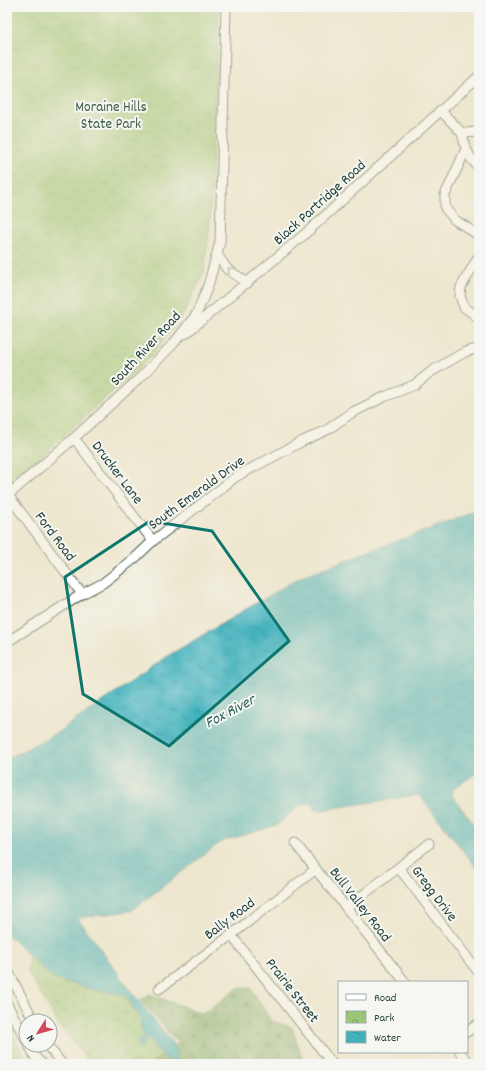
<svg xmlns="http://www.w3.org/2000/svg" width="486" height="1071" font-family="Dekko,sans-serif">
  <defs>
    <pattern id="forest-firs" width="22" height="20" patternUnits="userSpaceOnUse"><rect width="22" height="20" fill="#7bac66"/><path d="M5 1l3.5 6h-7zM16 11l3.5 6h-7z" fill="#648d55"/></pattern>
    <pattern id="wetland-marsh" width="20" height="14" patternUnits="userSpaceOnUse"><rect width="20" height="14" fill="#9ac775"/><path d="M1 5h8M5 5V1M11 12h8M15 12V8" fill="none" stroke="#7da361"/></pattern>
    <pattern id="park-crowns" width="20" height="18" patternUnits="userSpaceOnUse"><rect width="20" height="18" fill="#9ac775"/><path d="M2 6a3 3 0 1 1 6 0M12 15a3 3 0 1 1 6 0" fill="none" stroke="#7da361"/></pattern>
    <pattern id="water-ripples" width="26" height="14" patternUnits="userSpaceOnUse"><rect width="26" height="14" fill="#41b1bc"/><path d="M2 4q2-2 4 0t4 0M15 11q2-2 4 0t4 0" fill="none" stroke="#36919a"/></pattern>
  </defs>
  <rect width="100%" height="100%" fill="#f6f6f2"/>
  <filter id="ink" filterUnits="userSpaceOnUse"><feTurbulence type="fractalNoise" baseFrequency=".025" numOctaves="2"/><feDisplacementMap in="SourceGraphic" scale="8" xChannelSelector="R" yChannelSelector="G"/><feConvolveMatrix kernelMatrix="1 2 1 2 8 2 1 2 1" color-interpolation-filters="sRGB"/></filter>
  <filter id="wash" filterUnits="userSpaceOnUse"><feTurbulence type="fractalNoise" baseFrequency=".012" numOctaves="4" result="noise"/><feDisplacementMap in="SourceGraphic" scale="16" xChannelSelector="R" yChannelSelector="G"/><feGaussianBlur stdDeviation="0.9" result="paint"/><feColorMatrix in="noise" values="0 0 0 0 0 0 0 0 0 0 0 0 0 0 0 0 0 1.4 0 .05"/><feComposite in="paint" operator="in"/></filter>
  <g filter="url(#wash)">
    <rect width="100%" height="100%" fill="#eee7cf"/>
    <!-- forest -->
    <path fill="url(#forest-firs)" stroke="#4d744d" d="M238,988h13l20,33 21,6 12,37h-151l4,-5 7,-3 14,-13 -38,-43 10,-6 53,20z"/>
    <!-- wetland -->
    <g fill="url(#wetland-marsh)" stroke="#5c8254">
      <path d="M29,955l23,23 40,11 34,6 15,26v7l4,8 -3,7 6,-5 16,18 -7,3 -4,5h-62l-33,-40 -30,-52z"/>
      <path d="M7,1014l8,16 -8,10z"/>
    </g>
    <!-- park -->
    <g fill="url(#park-crowns)" stroke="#5c8254">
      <path d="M7,7h212l-9,216 -6,49 -20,41 -34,44 -143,131z"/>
      <path d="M7,1025l4,8 20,31h-24z"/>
    </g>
    <!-- water -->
    <path fill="url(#water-ripples)" stroke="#307778" d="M479,509v262l-27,19 1,7 26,34v40l-60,-76 -103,16 -5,-8 -11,2 -23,20 -56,17 -90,69 -53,7 53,73 43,54 4,16 3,3h-9v-2l-8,-6 -16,-18 -6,5 1,3 -3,2 -2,-7 7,-6 -4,-7v-7l-15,-26 -34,-6 -40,-11 -45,-44v-175l51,-27 113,-78 131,-78 152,-56z"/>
  </g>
  <g filter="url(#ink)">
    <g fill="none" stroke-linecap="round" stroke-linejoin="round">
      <defs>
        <g id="minor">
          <path d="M441,111l21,22 4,16 6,11 7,7"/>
          <path d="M462,133l17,-1"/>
          <path d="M466,149l-21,46v13l10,12 22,14 2,2"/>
          <path d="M217,254l10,15 21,14"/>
          <path d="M479,256l-18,31 -1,9 4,11 15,11"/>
          <path d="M185,334l120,-100 174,-158"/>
          <path d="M74,438l79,103"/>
          <path d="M8,495l74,99"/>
          <path d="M7,496l67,-58 69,-63 31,-32 22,-28 12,-29 12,-44 6,-235"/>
          <path d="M7,642l75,-48 21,-11 31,-24 19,-18 84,-65 66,-35 24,-11 26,-18 31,-15 30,-12 18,-14 33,-19 11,-3"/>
          <path d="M295,843l110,139"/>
          <path d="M399,868l80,105"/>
          <path d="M346,908l83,-64"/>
          <path d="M231,935l101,128"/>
          <path d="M7,969l27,52"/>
          <path d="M159,989l72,-54 85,-66"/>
          <path d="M7,1004l19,36"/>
          <path d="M467,1032l12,-9"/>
          <path d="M29,1045l6,12 7,7"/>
          <path d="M47,1045l15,19"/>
          <path d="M460,1052l9,12"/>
        </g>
      </defs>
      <!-- minor casing -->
      <use href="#minor" stroke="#3e564b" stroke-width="11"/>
      <!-- minor -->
      <use href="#minor" stroke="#fff" stroke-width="9"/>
    </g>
    <!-- one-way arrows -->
    <defs><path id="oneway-chevron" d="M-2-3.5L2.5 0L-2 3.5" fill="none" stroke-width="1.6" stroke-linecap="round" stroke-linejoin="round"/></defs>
    <use stroke="#8f9e9a" href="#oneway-chevron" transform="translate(230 270) rotate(-141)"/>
  </g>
  <!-- marked area -->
  <path d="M0 0H486V1071H0ZM150,521l62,10 77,110 -120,105 -86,-52 -18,-117z" fill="#eee7cf" fill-opacity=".55" fill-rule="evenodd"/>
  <path fill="none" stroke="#0f766e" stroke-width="3" stroke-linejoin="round" d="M150,521l62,10 77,110 -120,105 -86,-52 -18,-117z"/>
  <g text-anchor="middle" stroke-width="4" stroke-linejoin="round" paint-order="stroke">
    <!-- park labels -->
    <g font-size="15" fill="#3e6044" stroke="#f6f6f2">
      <text x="111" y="111">Moraine Hills<tspan x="111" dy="17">State Park</tspan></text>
    </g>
    <!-- street labels -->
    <g font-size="15" fill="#1f3d34" stroke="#f6f6f2">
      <text transform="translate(319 202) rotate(-42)" y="5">Black Partridge Road</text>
      <text transform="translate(145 348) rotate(-47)" y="5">South River Road</text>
      <text transform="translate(118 472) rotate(53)" y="5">Drucker Lane</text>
      <text transform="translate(196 492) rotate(-36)" y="5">South Emerald Drive</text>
      <text transform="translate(56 536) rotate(53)" y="5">Ford Road</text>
      <text transform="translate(435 893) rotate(53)" y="5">Gregg Drive</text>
      <text transform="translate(361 904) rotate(52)" y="5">Bull Valley Road</text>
      <text transform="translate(229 918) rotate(-37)" y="5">Bally Road</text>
      <text transform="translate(293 990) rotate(52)" y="5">Prairie Street</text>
    </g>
    <!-- water labels -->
    <g font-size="16" font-style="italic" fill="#29605d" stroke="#f6f6f2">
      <text transform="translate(229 710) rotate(-28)" y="6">Fox River</text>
    </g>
  </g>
  <!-- margin -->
  <rect width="486" height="1071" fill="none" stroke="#f6f6f2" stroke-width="24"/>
  <!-- legend -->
  <rect x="338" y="981" width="130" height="72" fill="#f6f6f2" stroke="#a0aca6"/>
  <rect x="346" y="994" width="20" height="6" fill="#ffffff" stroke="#a0aca6"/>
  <text x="374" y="1001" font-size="12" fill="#1f3d34">Road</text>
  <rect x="346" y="1011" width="20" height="12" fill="url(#park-crowns)" stroke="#a0aca6"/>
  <text x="374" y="1021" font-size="12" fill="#1f3d34">Park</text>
  <rect x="346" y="1031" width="20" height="12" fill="url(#water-ripples)" stroke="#a0aca6"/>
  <text x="374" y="1041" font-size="12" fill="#1f3d34">Water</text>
  <!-- north arrow -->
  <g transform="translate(38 1033) rotate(233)"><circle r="19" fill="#f6f6f2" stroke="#a0aca6"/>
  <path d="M0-3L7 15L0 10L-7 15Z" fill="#d1495b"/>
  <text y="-6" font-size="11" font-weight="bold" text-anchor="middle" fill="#1f3d34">N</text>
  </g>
</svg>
